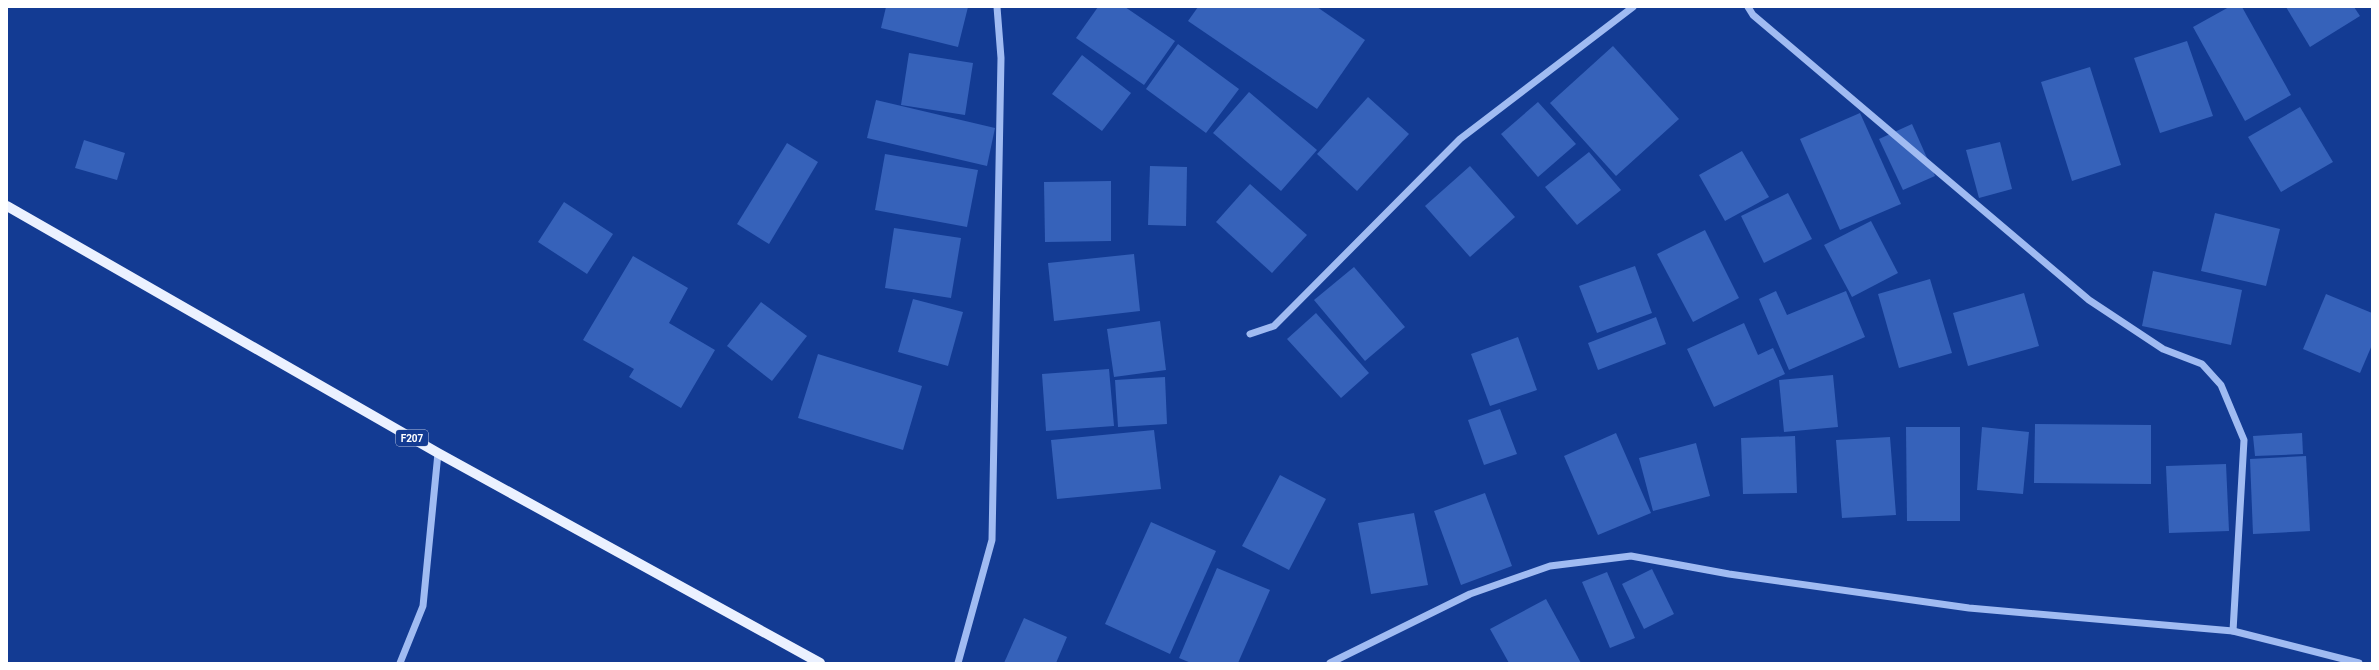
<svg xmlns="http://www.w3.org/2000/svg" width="2379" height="670" font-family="Roboto,sans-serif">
  <rect width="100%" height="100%" fill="#133b93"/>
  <!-- building -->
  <g fill="#3662ba">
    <path d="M886,7h82l-10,40 -77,-19z"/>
    <path d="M1098,7h27l50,34 -31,44 -68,-47z"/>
    <path d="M1198,7h119l48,33 -48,69 -129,-88z"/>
    <path d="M2229,7h13l49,88 -46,26 -52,-94z"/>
    <path d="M2286,7h68l6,9 -50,31z"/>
    <path d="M2187,41l26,75 -53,17 -26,-75z"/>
    <path d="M1178,44l61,45 -33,44 -60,-44z"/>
    <path d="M1613,46l66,73 -63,57 -66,-73z"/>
    <path d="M909,53l64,10 -8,52 -64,-10z"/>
    <path d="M1082,55l49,38 -29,38 -50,-37z"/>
    <path d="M2090,67l31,98 -49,16 -31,-99z"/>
    <path d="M1249,92l68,58 -36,41 -68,-58z"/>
    <path d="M1368,97l41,37 -52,57 -40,-37z"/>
    <path d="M876,100l119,28 -8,38 -120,-28z"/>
    <path d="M1538,102l38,42 -38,33 -37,-43z"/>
    <path d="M2300,107l33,55 -52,30 -33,-55z"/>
    <path d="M1860,113l41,91 -61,26 -40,-91z"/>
    <path d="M1912,124l23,52 -32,14 -24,-51z"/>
    <path d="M84,140l41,13 -8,27 -42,-12z"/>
    <path d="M2000,142l12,47 -33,9 -13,-48z"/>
    <path d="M787,143l31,19 -49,82 -32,-20z"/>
    <path d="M1742,151l27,46 -44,24 -26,-46z"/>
    <path d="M1589,152l32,38 -44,35 -32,-38z"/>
    <path d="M885,154l93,16 -11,57 -92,-17z"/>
    <path d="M1150,166l37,1 -1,59 -38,-1z"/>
    <path d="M1470,166l45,51 -45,40 -45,-51z"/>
    <path d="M1111,181v60l-66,1 -1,-60z"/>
    <path d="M1250,184l57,51 -35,38 -56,-51z"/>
    <path d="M1788,193l24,46 -48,24 -23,-47z"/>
    <path d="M564,202l49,32 -26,40 -49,-32z"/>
    <path d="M2215,213l65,16 -14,57 -65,-15z"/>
    <path d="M1871,221l27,52 -46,24 -28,-52z"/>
    <path d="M894,228l67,10 -10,60 -66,-10z"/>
    <path d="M1705,230l34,68 -46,24 -36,-68z"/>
    <path d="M1134,254l6,57 -86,10 -6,-58z"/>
    <path d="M633,256l55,32 -19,35 46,27 -34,58 -52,-31 5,-8 -51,-29z"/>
    <path d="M1635,266l17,47 -55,20 -18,-47z"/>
    <path d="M1354,267l51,60 -40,34 -51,-61z"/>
    <path d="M2153,271l89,19 -11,55 -89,-19z"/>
    <path d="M1930,279l22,74 -53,15 -21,-74z"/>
    <path d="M1776,291l11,24 59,-24 19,46 -76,33 -30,-71z"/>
    <path d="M2024,293l15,53 -71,20 -15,-53z"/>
    <path d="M2326,294l46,19v32l-12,28 -57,-24z"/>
    <path d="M913,299l50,13 -15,54 -50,-14z"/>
    <path d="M761,302l46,34 -35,45 -45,-35z"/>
    <path d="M1316,313l53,60 -28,25 -54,-59z"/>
    <path d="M1656,317l10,27 -68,26 -10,-27z"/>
    <path d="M1160,321l6,49 -52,7 -7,-48z"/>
    <path d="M1744,323l14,32 15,-7 12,26 -71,33 -27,-58z"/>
    <path d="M1518,337l19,53 -47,16 -19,-52z"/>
    <path d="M818,354l104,32 -19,64 -105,-32z"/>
    <path d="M1109,369l5,57 -68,5 -4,-57z"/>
    <path d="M1833,375l5,52 -54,5 -5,-52z"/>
    <path d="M1165,377l2,47 -49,3 -3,-47z"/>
    <path d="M1500,409l17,45 -33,11 -16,-45z"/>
    <path d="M2035,424l116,1v59l-117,-1z"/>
    <path d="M1906,427h54v94h-53z"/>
    <path d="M1982,427l47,5 -6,62 -46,-4z"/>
    <path d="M1154,430l7,59 -104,10 -6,-59z"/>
    <path d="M1616,433l35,80 -53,22 -34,-79z"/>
    <path d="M2302,433l1,21 -48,2 -2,-20z"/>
    <path d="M1795,436l2,57 -54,1 -2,-56z"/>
    <path d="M1890,437l6,78 -54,3 -6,-78z"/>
    <path d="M1696,443l14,53 -57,15 -14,-53z"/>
    <path d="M2306,456l4,75 -57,3 -3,-75z"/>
    <path d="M2226,464l3,67 -60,2 -3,-67z"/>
    <path d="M1280,475l46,24 -37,71 -47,-24z"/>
    <path d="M1485,493l27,73 -51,19 -27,-74z"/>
    <path d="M1414,513l14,72 -57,9 -13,-71z"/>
    <path d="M1151,522l65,29 -46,103 -65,-30z"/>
    <path d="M1217,568l53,22 -32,73h-47l-12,-5z"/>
    <path d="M1652,569l22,45 -30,15 -22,-45z"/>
    <path d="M1607,572l28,66 -25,10 -28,-66z"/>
    <path d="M1546,599l35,64h-72l-19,-34z"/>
    <path d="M1024,618l43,19 -11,26h-52z"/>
  </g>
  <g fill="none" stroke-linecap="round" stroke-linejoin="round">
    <!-- minor -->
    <g stroke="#a0bbf2" stroke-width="7">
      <path d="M1748,7l5,8 336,285 74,49 39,15 19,21 23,55 -11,191"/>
      <path d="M1250,334l24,-8 186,-187 173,-132"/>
      <path d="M400,663l23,-57 15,-153"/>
      <path d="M958,663l34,-123 9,-482 -4,-51"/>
      <path d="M1330,663l140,-69 80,-28 81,-10 98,18 240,34 264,23 126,32"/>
    </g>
    <!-- major -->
    <path stroke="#ebf1ff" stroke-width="10" d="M7,206l431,247 382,210"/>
  </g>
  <g text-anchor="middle" stroke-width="4" stroke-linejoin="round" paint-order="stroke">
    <!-- shield labels -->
    <rect fill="#133b93" stroke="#b8c4df" stroke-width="1" x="396" y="430" width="32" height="16" rx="3"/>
    <g font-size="10" font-weight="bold" fill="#fff">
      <text x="412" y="442">F207</text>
    </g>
  </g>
  <!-- border -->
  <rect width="2379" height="670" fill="none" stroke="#ffffff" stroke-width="16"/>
</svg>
